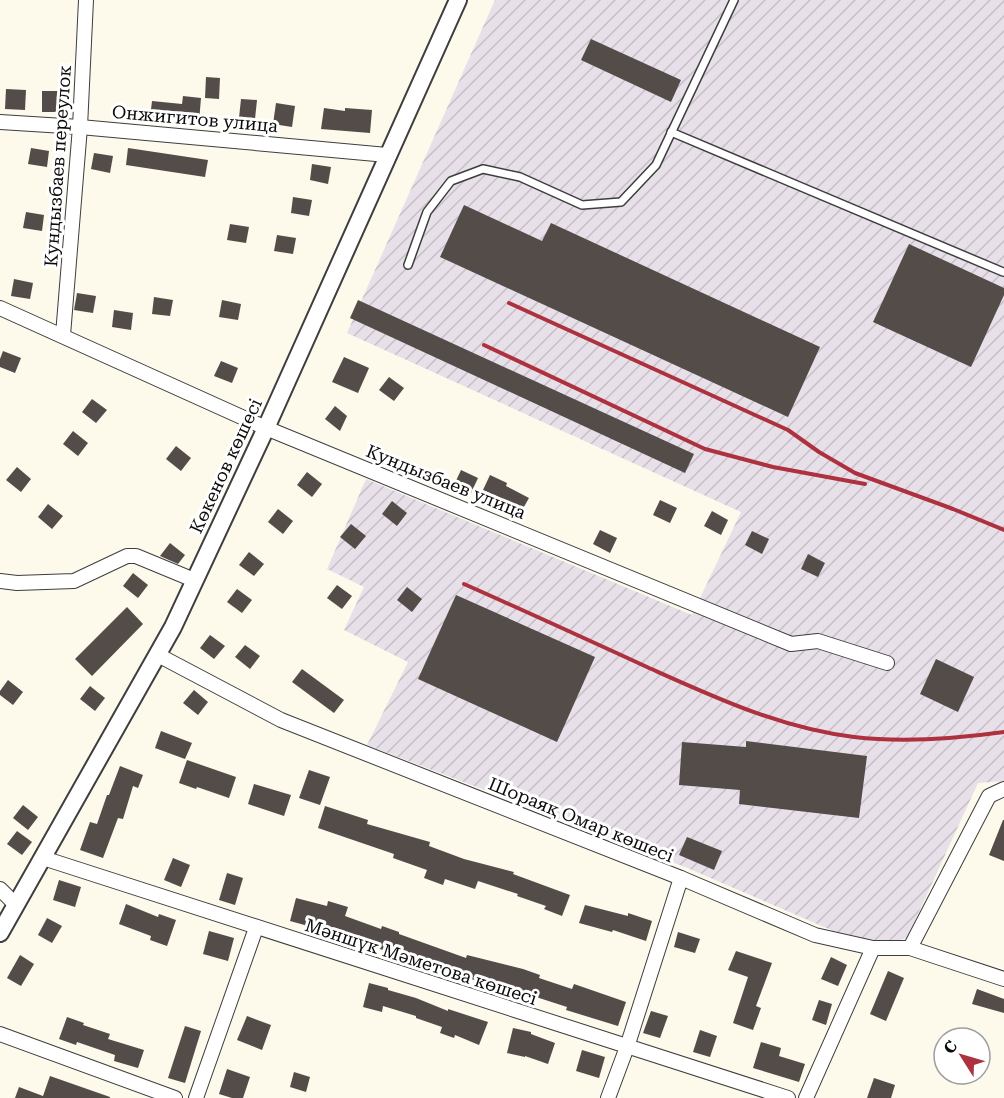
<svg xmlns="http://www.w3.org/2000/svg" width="1004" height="1098" font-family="'Roboto Serif',serif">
  <defs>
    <pattern id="industrial-furrows" width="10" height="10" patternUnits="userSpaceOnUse" patternTransform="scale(1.5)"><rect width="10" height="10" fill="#e8e0e9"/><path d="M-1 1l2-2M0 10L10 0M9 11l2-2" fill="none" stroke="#c6bfc6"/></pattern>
  </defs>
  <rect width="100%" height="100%" fill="#fdf9eb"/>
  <!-- industrial -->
  <path fill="url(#industrial-furrows)" d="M495,0h509v781l-26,2 -71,155 -34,10 -188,-81 -318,-122 41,-83 -64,-32 20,-43 -37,-18 39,-90 326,136 49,-103 -394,-179z"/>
  <!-- building -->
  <g fill="#534c49">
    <path d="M591,39l90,41 -10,22 -90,-42z"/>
    <path d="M206,77l14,1 -1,21 -14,-1z"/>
    <path d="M6,89l20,1 -1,20 -20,-1z"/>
    <rect x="42" y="91" width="20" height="21"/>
    <path d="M183,96l18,2 -2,24 -49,-4 2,-17 30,3z"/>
    <path d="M241,99l16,1 -2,19 -16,-1z"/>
    <path d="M276,103l19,3 -3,21 -19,-3z"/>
    <path d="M324,108l21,3v-3l27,2 -2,23 -49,-4z"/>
    <path d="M31,148l18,3 -2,16 -19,-3z"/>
    <path d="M128,148l80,12 -3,17 -79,-12z"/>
    <path d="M94,153l19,3 -3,17 -19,-4z"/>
    <path d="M312,164l19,3 -3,17 -18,-4z"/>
    <path d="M293,197l19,3 -3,16 -18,-3z"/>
    <path d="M464,205l78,36 9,-18 269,124 -32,70 -348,-160z"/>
    <path d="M26,212l18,3 -2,16 -19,-3z"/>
    <path d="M230,224l19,3 -3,16 -19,-3z"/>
    <path d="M277,235l19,3 -3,16 -19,-3z"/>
    <path d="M909,244l95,44v7l-33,72 -98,-45z"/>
    <path d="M14,279l19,4 -3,16 -19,-3z"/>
    <path d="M77,293l19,3 -3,17 -19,-3z"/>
    <path d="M154,297l19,3 -3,16 -18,-2z"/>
    <path d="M222,300l19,4 -3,16 -19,-3z"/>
    <path d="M358,300l336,154 -9,19 -335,-155z"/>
    <path d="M114,310l19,3 -2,17 -19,-3z"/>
    <path d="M3,351l18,7 -6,15 -15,-6v-8z"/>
    <path d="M344,357l25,11 -11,25 -26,-11z"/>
    <path d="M221,361l17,7 -6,15 -18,-7z"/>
    <path d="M389,377l15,11 -10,13 -15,-11z"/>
    <path d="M92,399l15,11 -11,13 -14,-11z"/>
    <path d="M335,406l12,10 -7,15 -15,-12z"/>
    <path d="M73,431l15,12 -10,13 -15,-12z"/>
    <path d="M176,446l15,12 -10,13 -15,-12z"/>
    <path d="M17,467l14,12 -10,13 -15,-12z"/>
    <path d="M461,470l17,8 -7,15 -17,-8z"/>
    <path d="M307,472l15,12 -10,13 -15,-12z"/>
    <path d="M490,475l17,8 -1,3 23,12 -8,14 -17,-8 2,-3 -23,-11z"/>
    <path d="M660,500l17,8 -7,15 -17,-8z"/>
    <path d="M392,501l15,12 -10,13 -15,-12z"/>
    <path d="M48,504l15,12 -11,13 -14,-12z"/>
    <path d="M278,509l15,12 -10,13 -15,-12z"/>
    <path d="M712,511l16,9 -7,15 -17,-9z"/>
    <path d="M351,524l15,12 -11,13 -15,-12z"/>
    <path d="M600,530l17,8 -7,15 -17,-9z"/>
    <path d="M752,531l17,8 -7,15 -17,-9z"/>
    <path d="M170,543l15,12 -7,9 -18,-8z"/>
    <path d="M249,552l15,12 -10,12 -15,-11z"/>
    <path d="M808,554l17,9 -7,14 -17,-8z"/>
    <path d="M133,573l15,12 -10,13 -15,-12z"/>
    <path d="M337,585l15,11 -10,13 -15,-11z"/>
    <path d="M407,587l15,12 -10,13 -15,-12z"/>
    <path d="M237,589l15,11 -10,13 -15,-11z"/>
    <path d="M456,595l139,62 -38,85 -139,-63z"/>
    <path d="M127,607l16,17 -51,52 -17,-17z"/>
    <path d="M210,635l15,11 -11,13 -14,-11z"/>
    <path d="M245,645l15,11 -10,13 -15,-12z"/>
    <path d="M936,659l38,18 -16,35 -38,-18z"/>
    <path d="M302,669l42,31 -10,13 -42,-31z"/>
    <path d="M8,680l15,12 -10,13 -13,-10v-4z"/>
    <path d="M90,686l15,12 -10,13 -15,-12z"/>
    <path d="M194,690l14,12 -10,13 -15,-12z"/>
    <path d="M161,731l31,12 -7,16 -30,-11z"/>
    <path d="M746,741l121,15 -8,62 -120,-14 1,-14 -61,-5 3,-43 64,5z"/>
    <path d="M187,760l49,17 -7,21 -32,-11 -1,2 -17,-6z"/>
    <path d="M120,766l23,9 -5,13 -5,-2 -10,33 -5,-1 -15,40 -23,-8 10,-28 7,2 10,-29h2z"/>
    <path d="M309,770l21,7 -10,28 -21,-7z"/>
    <path d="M254,784l37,11 -7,21 -36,-12z"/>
    <path d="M23,805l15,12 -10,13 -15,-12z"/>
    <path d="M325,806l43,14 -1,4 63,18 -1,4 35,13 50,13 -1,2 57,21 -8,21 -18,-7 2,-3 -29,-10 1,-2 -40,-13 -3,8 -30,-10 -2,6 -19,-7 3,-8 -34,-12 1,-4 -76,-26z"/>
    <path d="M1003,820h1v41l-15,-6z"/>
    <path d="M17,831l15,11 -10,13 -15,-11z"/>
    <path d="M687,837l35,14 -8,19 -35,-15z"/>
    <path d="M173,858l17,7 -9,22 -17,-7z"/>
    <path d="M227,873l16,5 -8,27 -16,-5z"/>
    <path d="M59,880l22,7 -6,20 -22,-7z"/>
    <path d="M296,898l31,8 1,-5 20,6 -3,9 36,13 1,-3 17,6v2l67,24 1,-3 56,14 17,6 -1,3 33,11 2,-5 52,18 -8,24 -52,-16 1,-3 -34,-11v1l-17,-6 -56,-15 -32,-12 -90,-28 -1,3 -20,-6 2,-4 -29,-8z"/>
    <path d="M126,904l32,13 1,-3 17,6 -9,26 -17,-6 1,-4 -32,-12z"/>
    <path d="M585,905l43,11v-3l24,8 -6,20 -33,-11 -1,2 -33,-9z"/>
    <path d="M47,918l15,8 -10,17 -14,-8z"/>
    <path d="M209,931l25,7 -6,23 -25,-7z"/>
    <path d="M678,932l22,7 -5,14 -21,-6z"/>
    <path d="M736,951l36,12 -16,43 5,2 -8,22 -20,-7 15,-46 -20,-7z"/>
    <path d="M20,955l14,9 -13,22 -14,-8z"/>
    <path d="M831,957l16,8 -9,21 -17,-7z"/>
    <path d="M888,971l16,7 -18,43 -16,-7z"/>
    <path d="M369,983l19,5v2l28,8 32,13v-2l40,13 -9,23 -24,-10 -1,3 -14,-5 2,-6 -26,-9v-2l-33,-10 -1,6 -19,-5z"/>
    <path d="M977,989l27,10v14l-32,-9z"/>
    <path d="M819,1000l13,4 -6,21 -14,-5z"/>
    <path d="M651,1011l17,5 -8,22 -17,-5z"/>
    <path d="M247,1016l24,9 -9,25 -25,-10z"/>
    <path d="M67,1017l17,6 -1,2 27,9 -2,5 36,11 -6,18 -24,-7 1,-6 -38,-13 -1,3 -17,-6z"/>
    <path d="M185,1026l16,5 -16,52 -17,-5z"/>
    <path d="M513,1028l18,4v2l24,9 -7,21 -23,-8v1l-18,-4z"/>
    <path d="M700,1030l17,6 -7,21 -17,-5z"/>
    <path d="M761,1042l20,6 -2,8 26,8 -6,18 -46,-14z"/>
    <path d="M582,1050l23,7 -6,21 -23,-7z"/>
    <path d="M227,1069l23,8 -7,21h-11l-13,-4z"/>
    <path d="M294,1072l16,5 -4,15 -16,-5z"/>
    <path d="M50,1076l60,21v1h-95l4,-11 24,9z"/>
    <path d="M874,1078l21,7 -4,13h-24z"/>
  </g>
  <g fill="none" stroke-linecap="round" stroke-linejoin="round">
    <defs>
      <g id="service">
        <path d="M671,132l332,140"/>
        <path d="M408,265l19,-53 24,-31 32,-12 37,8 62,28 39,-3 35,-37 78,-165"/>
      </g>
      <g id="minor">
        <path d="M0,122l80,5 307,28"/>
        <path d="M0,308l266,120 525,216 27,-3 69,22"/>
        <path d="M63,335l17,-208 6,-127"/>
        <path d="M0,581l17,2 57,-2 53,-25h9l58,24"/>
        <path d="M158,655l123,65 400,158 134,57 58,13h37l94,31"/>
        <path d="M43,858l745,240"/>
        <path d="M0,889l16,16"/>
        <path d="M910,948l79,-152 15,-7"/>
        <path d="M0,1034l175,64"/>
        <path d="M196,1098l60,-170"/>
        <path d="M608,1098l19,-51 54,-169"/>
        <path d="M806,1098l67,-150"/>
      </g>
      <path id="tertiary" d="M0,933l173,-306 93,-199 192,-428"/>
    </defs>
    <!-- service casing -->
    <use href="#service" stroke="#3e3e3e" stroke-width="10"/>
    <!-- minor casing -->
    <use href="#minor" stroke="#3e3e3e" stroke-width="16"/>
    <!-- tertiary casing -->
    <use href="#tertiary" stroke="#3e3e3e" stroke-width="20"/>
    <!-- service -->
    <use href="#service" stroke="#fff" stroke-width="7"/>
    <!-- minor -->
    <use href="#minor" stroke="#fff" stroke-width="14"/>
    <!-- tertiary -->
    <use href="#tertiary" stroke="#fff" stroke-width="16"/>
    <!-- rail -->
    <g stroke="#ad313e" stroke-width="4">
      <path d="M509,303l279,127 31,22 36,21 98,36 51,21"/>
      <path d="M484,345l221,104 68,18 92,17"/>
      <path d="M464,584c61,27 122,55 183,83 67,30 133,61 207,70 50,6 100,2 150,-5"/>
    </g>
  </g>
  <g text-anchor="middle" stroke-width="6" stroke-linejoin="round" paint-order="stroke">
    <!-- street labels -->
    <g font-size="18" fill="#0b0b0b" stroke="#fff">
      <text transform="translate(195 119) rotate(5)" y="6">Онжигитов улица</text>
      <text transform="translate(58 166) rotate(-86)" y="6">Кундызбаев переулок</text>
      <text transform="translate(226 466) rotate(-65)" y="6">Көкенов көшесі</text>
      <text transform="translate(446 482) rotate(22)" y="6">Кундызбаев улица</text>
      <text transform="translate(581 820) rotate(22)" y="6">Шораяқ Омар көшесі</text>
      <text transform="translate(421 962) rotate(18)" y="6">Мәншүк Мәметова көшесі</text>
    </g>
  </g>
  <!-- north arrow -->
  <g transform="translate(962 1056) rotate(307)"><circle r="28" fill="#ffffff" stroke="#9d9d9d" stroke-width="1.5"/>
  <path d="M0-4.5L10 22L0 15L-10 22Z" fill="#ad313e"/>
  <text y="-9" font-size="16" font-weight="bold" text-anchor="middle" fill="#0b0b0b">С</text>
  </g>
</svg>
